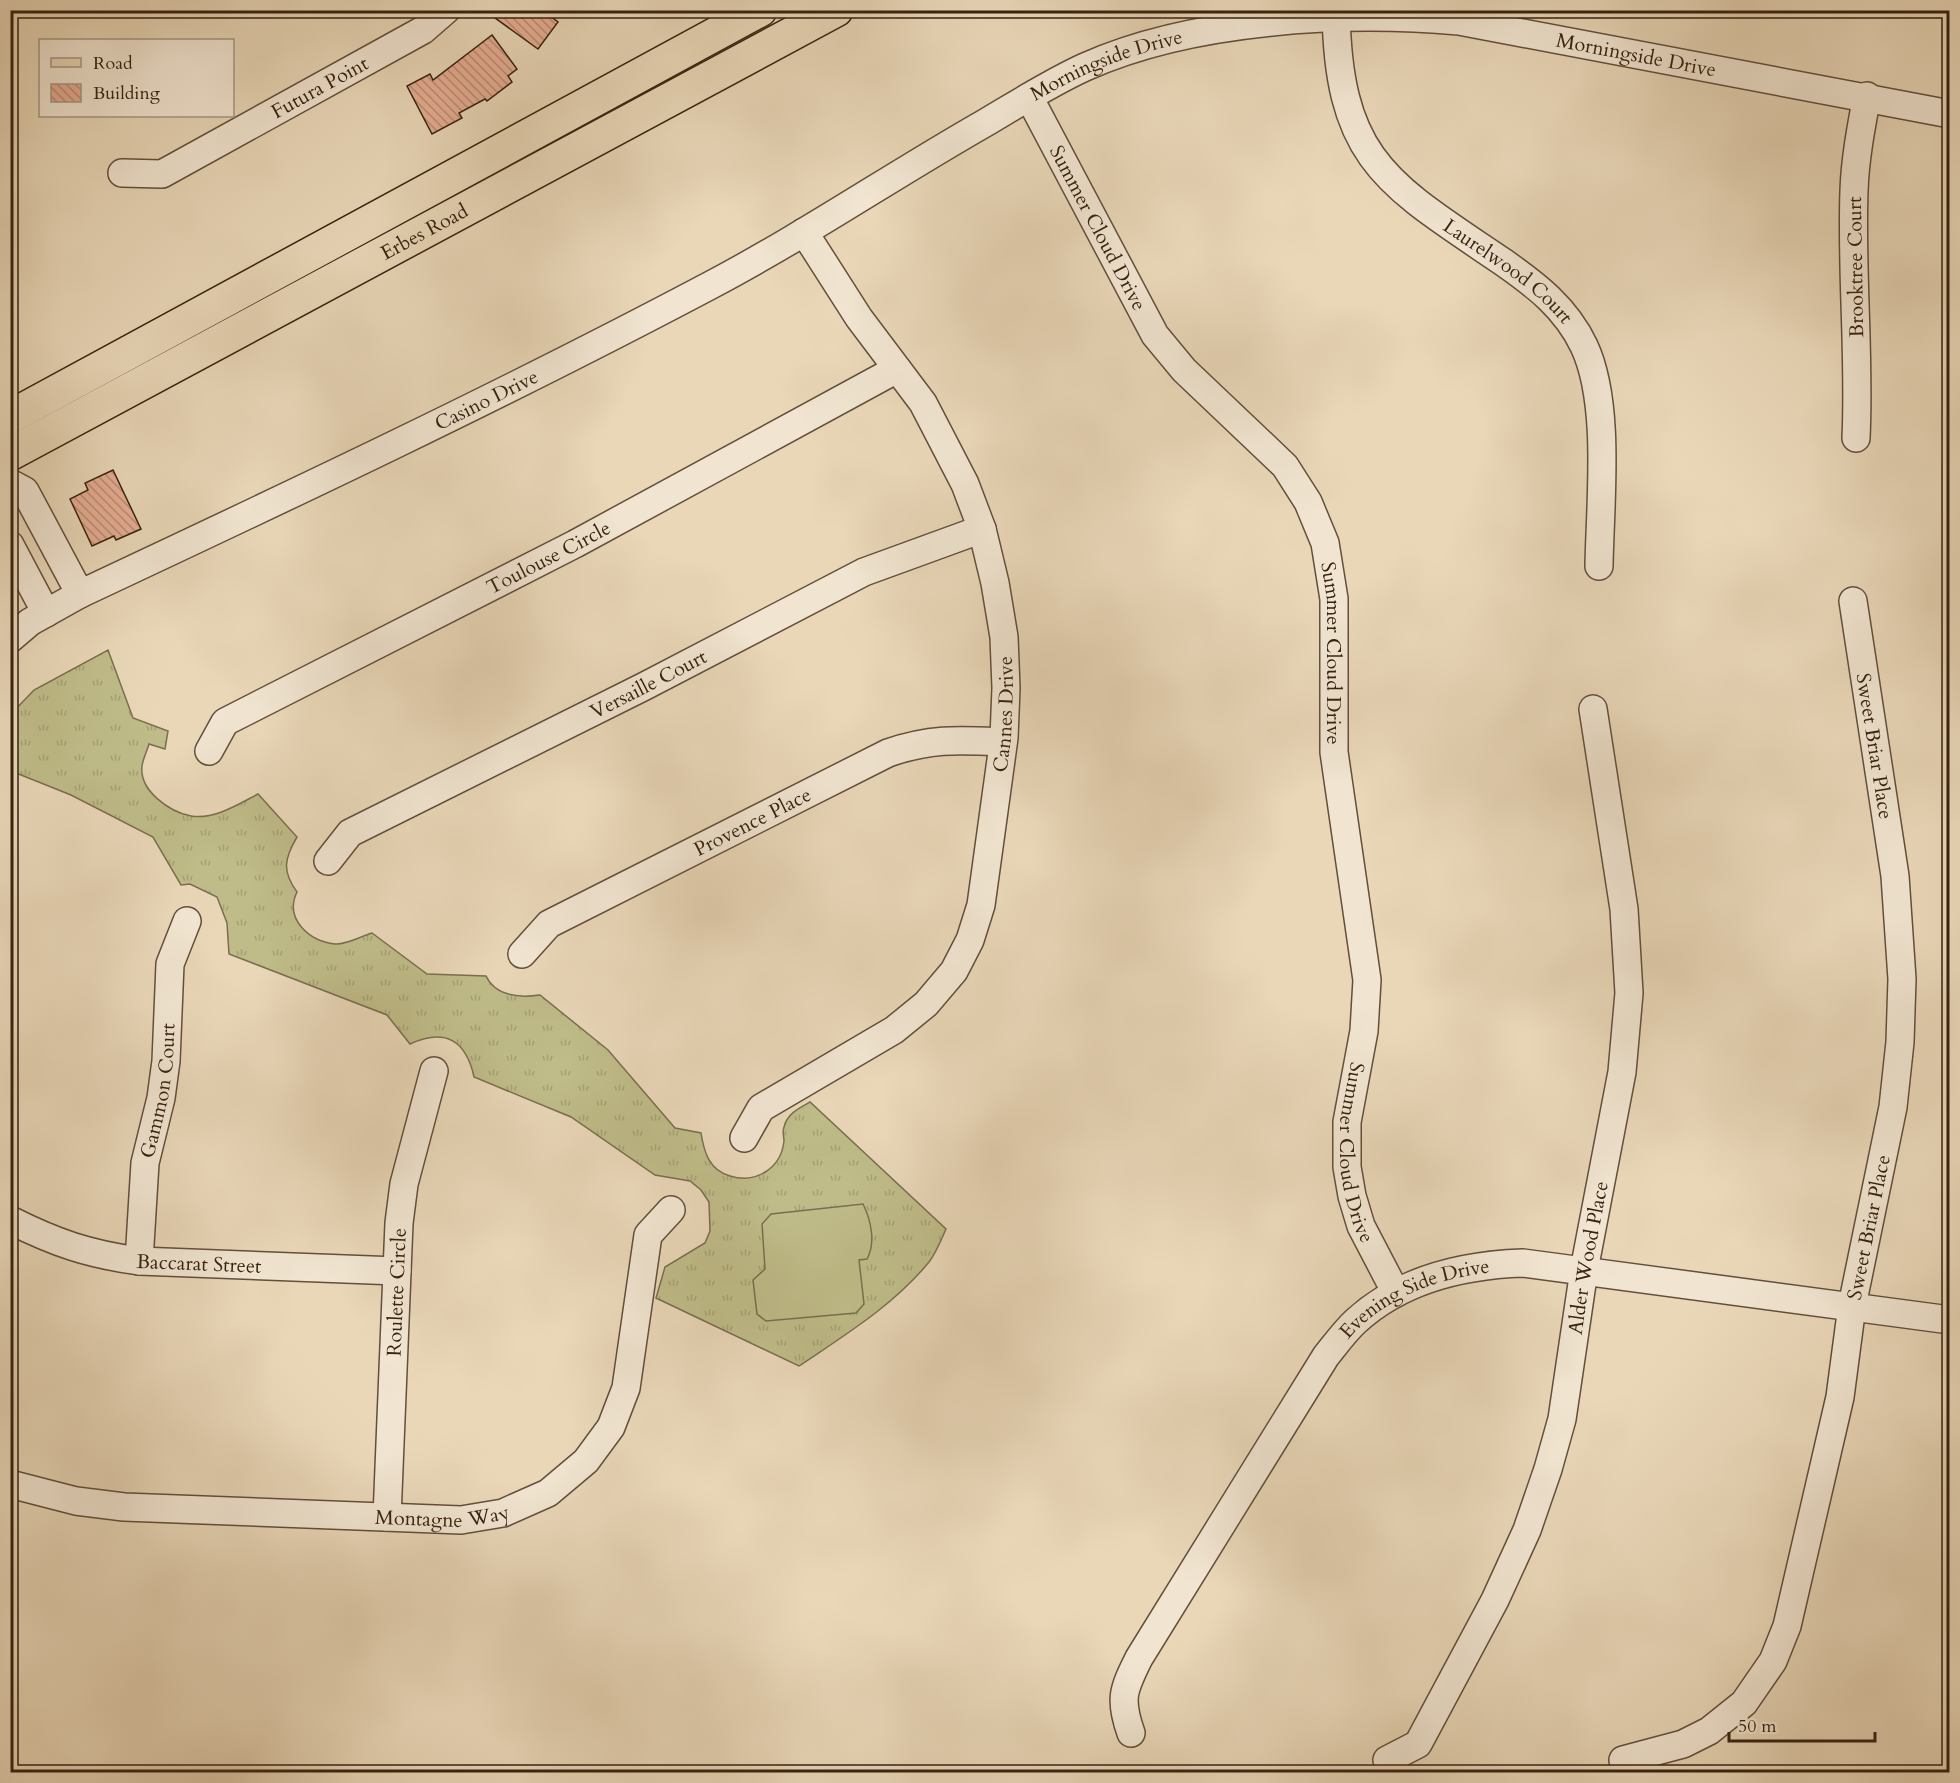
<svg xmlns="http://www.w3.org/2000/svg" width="1960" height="1783" font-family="Cardo,serif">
  <defs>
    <pattern id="grass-tufts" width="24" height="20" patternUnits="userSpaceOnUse" patternTransform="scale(1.5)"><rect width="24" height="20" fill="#bfbc89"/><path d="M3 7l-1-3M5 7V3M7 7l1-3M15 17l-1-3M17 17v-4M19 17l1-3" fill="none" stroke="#a5a175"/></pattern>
    <pattern id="building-back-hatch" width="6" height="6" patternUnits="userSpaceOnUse" patternTransform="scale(1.5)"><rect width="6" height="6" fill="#e5ad92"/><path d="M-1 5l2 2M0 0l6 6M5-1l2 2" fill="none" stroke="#ba8c76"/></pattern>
  </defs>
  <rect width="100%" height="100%" fill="#e9d7b8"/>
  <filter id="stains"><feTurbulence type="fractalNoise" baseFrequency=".00333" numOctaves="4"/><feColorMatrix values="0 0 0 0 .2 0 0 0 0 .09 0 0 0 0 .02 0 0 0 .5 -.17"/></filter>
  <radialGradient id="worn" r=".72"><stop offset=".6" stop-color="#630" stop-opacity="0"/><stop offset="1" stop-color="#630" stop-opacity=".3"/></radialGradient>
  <!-- grass -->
  <path fill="url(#grass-tufts)" stroke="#7a6f4d" stroke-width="1.5" d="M108,650l25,68 35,13 -3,18 -16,-5c-2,7 -6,15 -7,22 -3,25 28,46 49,50 23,4 48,-12 67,-22l39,43c-13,22 -15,34 0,55 -13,27 12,49 38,52 11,1 27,-8 37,-11l55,41 59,2c10,21 33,22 54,19l68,55 67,78 26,5c3,19 8,37 29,43 25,8 51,-7 54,-35 0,-4 -2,-9 0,-14 3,-13 15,-19 26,-25l136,127c-5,11 -10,24 -17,33 -35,43 -84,73 -130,104l-143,-68 9,-31 40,-24 5,-12 -1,-29 -8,-12 -11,-9 -35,-6 -84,-58 -97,-40c-8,-37 -29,-49 -64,-33l-23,-29 -158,-61 -2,-31 -10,-26 -27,-13 -9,1 -28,-48 -82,-42 -60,-24 -1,-56 24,-25z"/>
  <!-- pitch -->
  <path fill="#bfbc89" stroke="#7a6f4d" stroke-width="1.5" d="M863,1204c8,16 13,39 4,55l-8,1 5,44 -8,9 -90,8 -9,-7 -4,-34 12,-11 -3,-45 9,-10z"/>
  <!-- building -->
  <g fill="url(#building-back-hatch)" stroke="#362211" stroke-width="1.5">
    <path d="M484,10h58l16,12 -20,27z"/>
    <path d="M492,35l25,34 -9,7 4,6 -25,19 -2,-2 -26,14 3,5 -30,16 -25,-48 23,-12 3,6z"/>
    <path d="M113,470l28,59 -25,11 -2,-4 -22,10 -22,-47 18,-9 -3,-7z"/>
  </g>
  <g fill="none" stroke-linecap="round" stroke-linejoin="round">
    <defs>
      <g id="minor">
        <path id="s1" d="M1336,10c2,151 52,174 167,252 33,23 63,46 81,84 27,57 16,156 15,220"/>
        <path id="s2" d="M1029,97l126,238 29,35 101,96 23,36 17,41 9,56v153l33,228 -3,51 -17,91v45l5,29 9,30 35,67"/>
        <path id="s3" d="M122,173l40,1 261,-144 23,-20"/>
        <path d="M1856,438c4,-82 -5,-164 -2,-247 1,-32 7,-63 13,-95"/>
        <path d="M10,483l15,8 55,103"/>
        <path d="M10,545l36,68"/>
        <path id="s4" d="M10,639l20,-17 50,-28c211,-99 423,-199 629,-308 95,-50 183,-110 276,-163 32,-19 65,-40 100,-56 107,-48 259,-56 374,-46l491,93"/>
        <path id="s5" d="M209,751l16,-29 350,-178 322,-175"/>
        <path id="s6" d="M328,861l22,-28 293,-146 221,-115 118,-43"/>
        <path id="s7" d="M522,954l27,-30 339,-171c43,-15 71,-13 115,-11"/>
        <path id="s8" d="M744,1138l17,-30 133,-78 32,-26 28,-33 16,-31 11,-35 23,-167 2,-50 -2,-51 -9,-54 -13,-54 -17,-45 -42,-81 -64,-85 -55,-86"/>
        <path id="s9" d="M10,1220c46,23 78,34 129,41l258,10"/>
        <path id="s10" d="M139,1261l6,-98 16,-65 5,-37 4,-97 17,-43"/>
        <path id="s11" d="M10,1484l66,17 48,6 337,13 42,-7 45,-20 38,-32 25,-34 15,-39 22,-153 23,-25"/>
        <path id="s12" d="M387,1517l12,-294 5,-39 30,-113"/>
        <path id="s13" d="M1131,1733c-12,-34 -8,-43 8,-75l187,-302c9,-11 19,-25 30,-35 46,-42 106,-56 167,-58l427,57"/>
        <path id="s14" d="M1387,1760l31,-16 77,-144 32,-70 21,-61 14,-50 22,-149 38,-198 7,-79 -5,-84 -31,-200"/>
        <path id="s15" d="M1623,1760l60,-16 26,-13 35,-28 29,-42 14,-35 53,-229 12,-91 41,-199 7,-65 2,-63 -7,-103 -42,-275"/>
      </g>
      <g id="major">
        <path d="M10,417l750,-407"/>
        <path id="s16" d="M10,454l826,-444"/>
      </g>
    </defs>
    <!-- minor casing -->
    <use href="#minor" stroke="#634f3b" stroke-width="30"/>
    <!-- major casing -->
    <use href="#major" stroke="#362211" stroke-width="36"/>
    <!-- minor -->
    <use href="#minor" stroke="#f1e5d1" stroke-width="27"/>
    <!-- major -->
    <use href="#major" stroke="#e9d7b8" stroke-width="33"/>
  </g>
  <g text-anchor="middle" stroke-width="6" stroke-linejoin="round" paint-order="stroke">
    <!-- street labels -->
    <g font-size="20" fill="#362211" stroke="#f1e5d1">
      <text dy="7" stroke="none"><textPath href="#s4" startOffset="1780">Morningside Drive</textPath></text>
      <text dy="7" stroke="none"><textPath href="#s4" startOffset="1240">Morningside Drive</textPath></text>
      <text dy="7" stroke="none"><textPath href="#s3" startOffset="220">Futura Point</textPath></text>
      <text dy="7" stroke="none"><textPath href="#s2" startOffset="148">Summer Cloud Drive</textPath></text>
      <text dy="7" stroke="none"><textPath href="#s16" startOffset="470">Erbes Road</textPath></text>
      <text transform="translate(1855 267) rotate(-91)" y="7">Brooktree Court</text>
      <text dy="7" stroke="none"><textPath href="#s1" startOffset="332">Laurelwood Court</textPath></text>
      <text dy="7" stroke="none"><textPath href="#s4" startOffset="534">Casino Drive</textPath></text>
      <text dy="7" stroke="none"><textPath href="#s5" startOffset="396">Toulouse Circle</textPath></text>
      <text dy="7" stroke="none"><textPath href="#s2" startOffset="652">Summer Cloud Drive</textPath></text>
      <text dy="7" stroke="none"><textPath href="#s6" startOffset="369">Versaille Court</textPath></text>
      <text dy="7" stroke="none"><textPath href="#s8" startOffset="537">Cannes Drive</textPath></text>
      <text transform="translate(1875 746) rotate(81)" y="7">Sweet Briar Place</text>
      <text dy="7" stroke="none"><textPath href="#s7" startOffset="268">Provence Place</textPath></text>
      <text dy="7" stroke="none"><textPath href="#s10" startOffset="172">Gammon Court</textPath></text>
      <text dy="7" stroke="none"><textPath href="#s2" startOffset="1156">Summer Cloud Drive</textPath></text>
      <text dy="7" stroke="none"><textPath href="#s15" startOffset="632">Sweet Briar Place</textPath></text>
      <text dy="7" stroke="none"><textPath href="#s14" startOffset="555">Alder Wood Place</textPath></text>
      <text dy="7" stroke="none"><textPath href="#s9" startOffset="196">Baccarat Street</textPath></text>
      <text dy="7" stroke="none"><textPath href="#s12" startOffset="225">Roulette Circle</textPath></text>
      <text dy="7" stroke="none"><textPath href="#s13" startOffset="544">Evening Side Drive</textPath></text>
      <text dy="7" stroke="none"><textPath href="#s11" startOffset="435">Montagne Way</textPath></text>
    </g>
  </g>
  <!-- margin -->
  <rect width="1960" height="1783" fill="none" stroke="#e9d7b8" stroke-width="36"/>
  <rect x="12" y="12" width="1936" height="1759" fill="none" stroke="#362211" stroke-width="3"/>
  <rect x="18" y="18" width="1924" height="1747" fill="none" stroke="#362211" stroke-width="1.5"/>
  <!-- legend -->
  <rect x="39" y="39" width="195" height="78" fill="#f1e5d1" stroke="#a69784" stroke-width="1.5"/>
  <rect x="51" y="58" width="30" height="9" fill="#e9d7b8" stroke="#a69784" stroke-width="1.5"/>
  <text x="93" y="69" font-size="18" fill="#362211">Road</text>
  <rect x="51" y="84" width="30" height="18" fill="url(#building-back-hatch)" stroke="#a69784" stroke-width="1.5"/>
  <text x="93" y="99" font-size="18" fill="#362211">Building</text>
  <!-- scale -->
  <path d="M1729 1732v9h146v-9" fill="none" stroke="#362211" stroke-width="3"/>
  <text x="1738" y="1732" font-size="18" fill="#362211" stroke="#f1e5d1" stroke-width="4.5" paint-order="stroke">50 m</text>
  <rect width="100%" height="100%" filter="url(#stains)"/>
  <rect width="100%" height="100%" fill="url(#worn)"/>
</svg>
